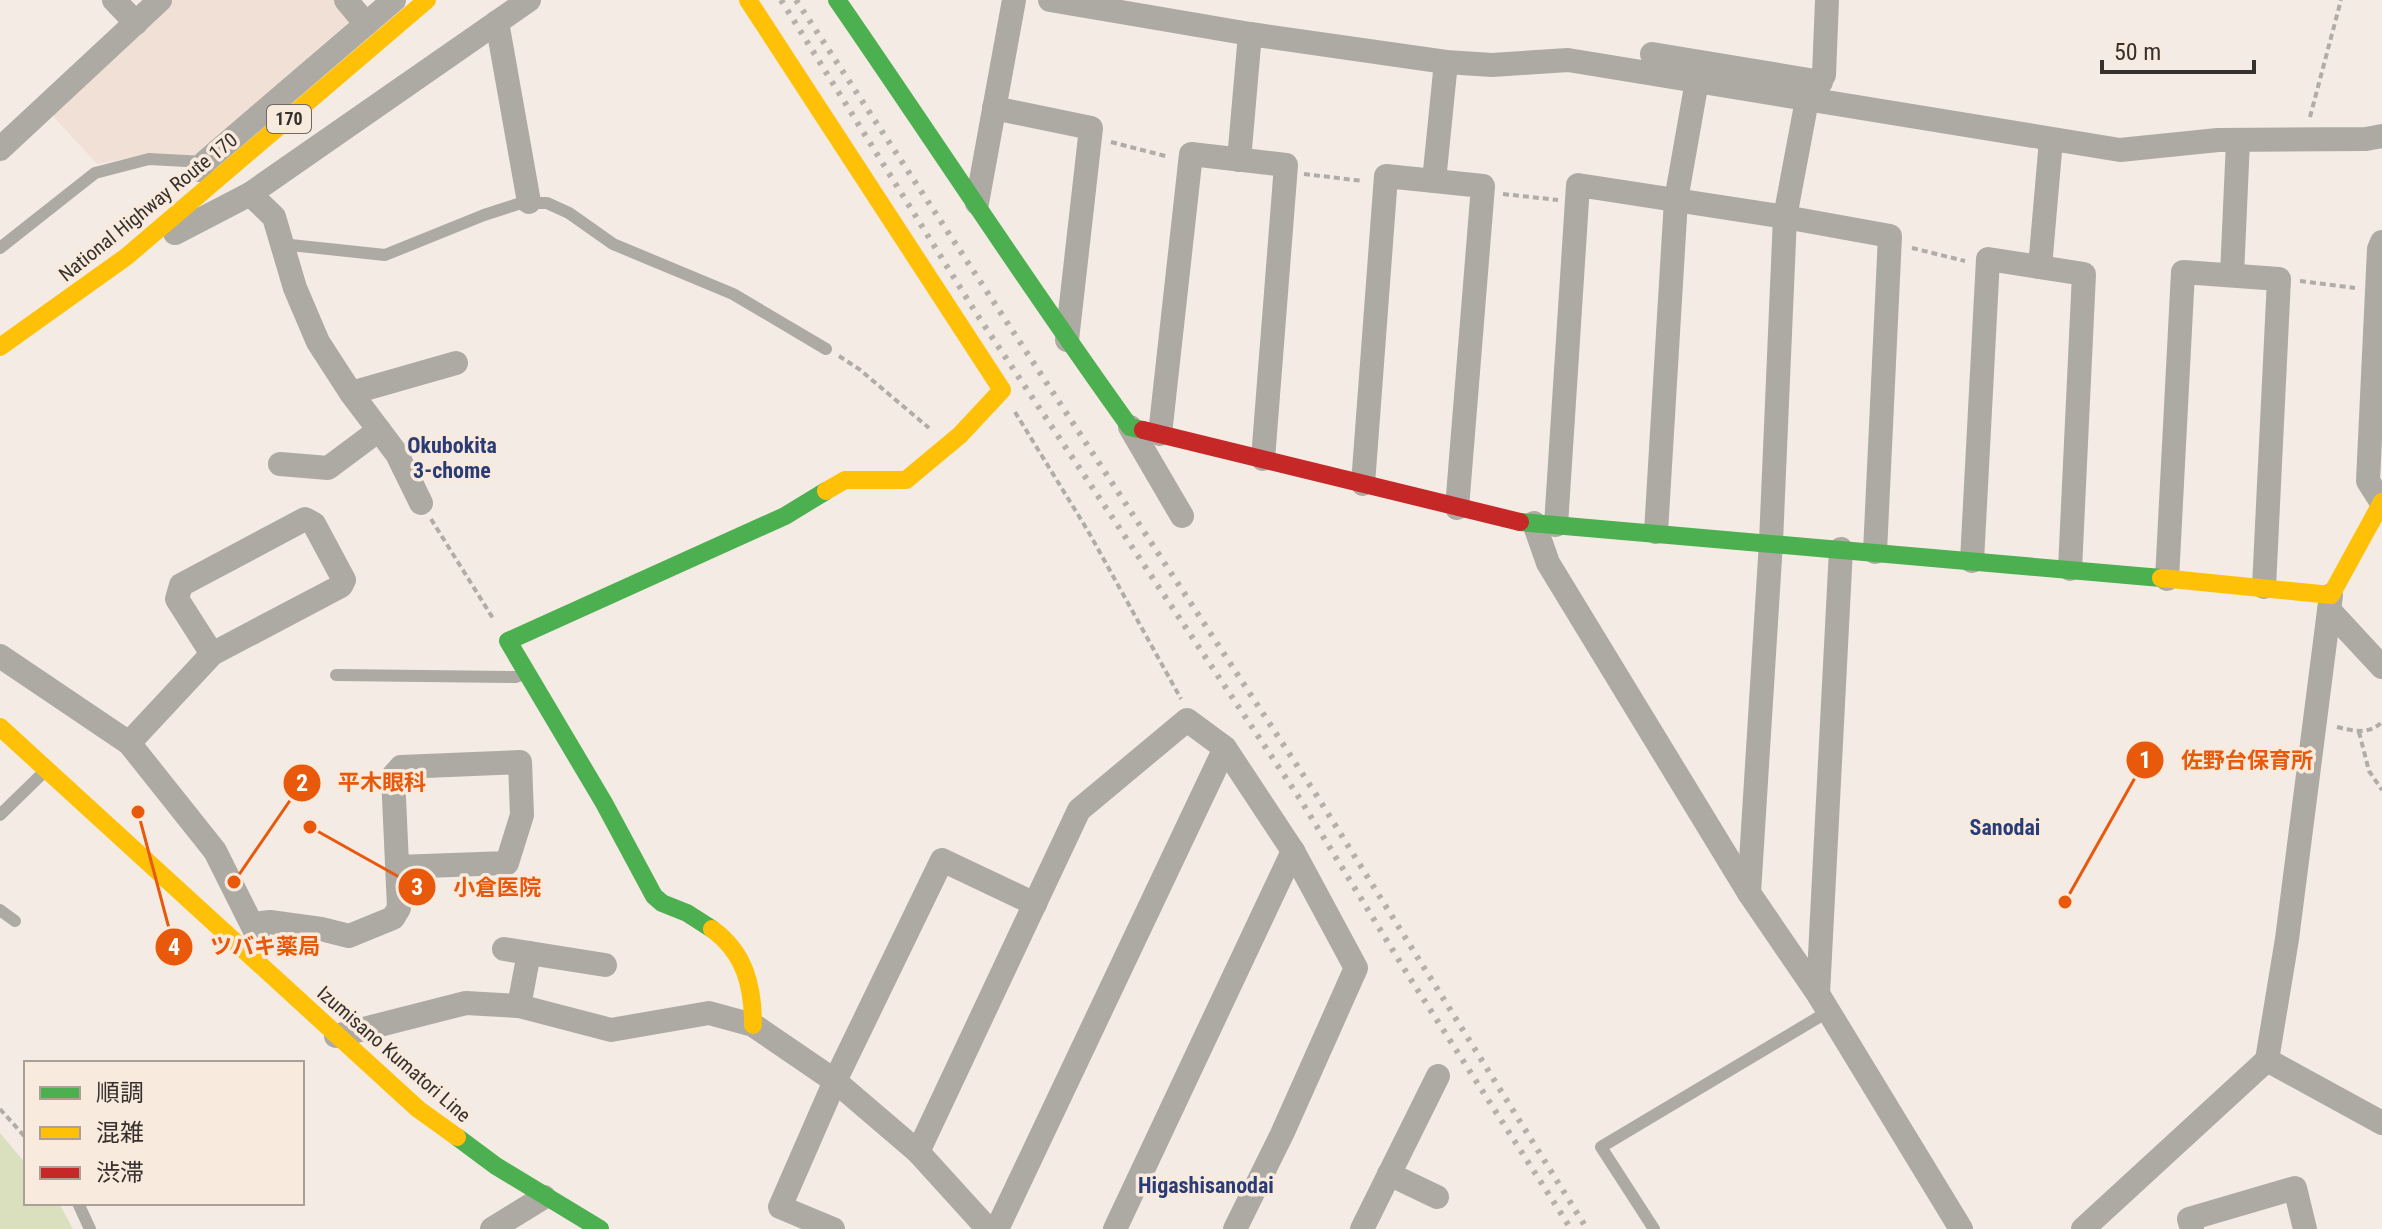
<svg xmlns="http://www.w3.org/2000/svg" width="2382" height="1229" font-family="'Roboto Condensed','Noto Sans JP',sans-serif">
  <rect width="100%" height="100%" fill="#f3ebe4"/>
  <!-- built -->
  <path fill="#f1e0d5" d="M173,0h162l17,19 -142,125 -10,12 -44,-3 -59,11 -45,-49z"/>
  <!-- water -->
  <path fill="#dae0bd" d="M0,1133l26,31v39h33l14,26h-73z"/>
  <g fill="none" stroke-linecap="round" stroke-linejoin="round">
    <!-- path -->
    <g stroke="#b0aca7" stroke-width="4" stroke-dasharray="6 4" stroke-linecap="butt">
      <path d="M2310,117l31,-117"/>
      <path d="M1111,142l58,15"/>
      <path d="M1304,174l59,7"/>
      <path d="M1503,194l55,6"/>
      <path d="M1912,248l53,13"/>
      <path d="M2300,281l55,7"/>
      <path d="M839,356l20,13 70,59"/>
      <path d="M1015,412l73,119 93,168"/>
      <path d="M431,519l63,101"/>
      <path d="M2337,727c16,4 32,8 45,-5"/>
      <path d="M2359,732l10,39 13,19"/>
      <path d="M0,1109l26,29"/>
    </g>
    <!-- lane -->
    <g stroke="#acaaa3" stroke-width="12">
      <path d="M281,244l104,11 99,-40 37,-12h26l22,10 44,31 120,50 93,55"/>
      <path d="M0,248l95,-75 54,-14 56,3"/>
      <path d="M336,675l180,2 8,-3"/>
      <path d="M0,815l44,-43"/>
      <path d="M0,910l15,11"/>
      <path d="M78,1203l12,26"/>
      <path d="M1654,1229l-53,-82 228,-136"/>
    </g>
    <!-- street -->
    <g stroke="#acaaa3" stroke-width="24">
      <path d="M114,0l22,23"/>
      <path d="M346,0l20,24"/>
      <path d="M1050,0l200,34 196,28 46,3 76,-5 552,90 98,-10 148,-1 16,-3"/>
      <path d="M497,22l32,180"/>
      <path d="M1652,54l169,28"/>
      <path d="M994,108l97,20 -24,212"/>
      <path d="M0,149l160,-149"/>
      <path d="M1239,160l11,-126"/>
      <path d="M199,170l6,-8 189,-162"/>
      <path d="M1434,181l12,-119"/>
      <path d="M250,194l24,23 21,71 23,54 33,51 105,-30"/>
      <path d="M977,203l37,-203"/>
      <path d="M175,233l75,-39 279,-194"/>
      <path d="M2040,267l11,-127"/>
      <path d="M2232,275l6,-134"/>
      <path d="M351,393l46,61 24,49"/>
      <path d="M1130,427l52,89"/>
      <path d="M1160,434l31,-280 95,11 -23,294"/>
      <path d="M280,464l48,4 51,-38"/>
      <path d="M1363,484l23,-308 97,10 -26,322"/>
      <path d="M2382,503l-14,-22 11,-232 3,-7"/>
      <path d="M1534,523l14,40 201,330 69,101 143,235"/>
      <path d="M1556,525l22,-340 207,32 105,19 -15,316"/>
      <path d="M1656,532l20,-332 21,-119"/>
      <path d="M1972,561l16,-302 96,15 -14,295"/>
      <path d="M2167,579l16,-307 96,7 -15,308"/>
      <path d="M2329,610l53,57"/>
      <path d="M0,656l129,87 86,108 43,86"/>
      <path d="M129,743l83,-89 129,-68 3,-6 -30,-56 -9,-5 -124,66 -4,14 35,55"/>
      <path d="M1749,893l22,-351 14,-325 22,-117 17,-25 3,-75"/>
      <path d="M253,924l17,-2 51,7 28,7 44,-18 6,-10 -6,-132 8,-9 119,-5 2,53 -15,48 -110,4"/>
      <path d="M504,949l101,16"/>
      <path d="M1818,994l23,-445"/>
      <path d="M519,1006l10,-53"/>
      <path d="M336,1036l130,-33 53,3 92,24 98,-17 44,12 82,56 83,71 70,77"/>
      <path d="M2267,1060l20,-121 44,-344"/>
      <path d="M918,1152l161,-342 108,-90 38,28 68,103 -178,378"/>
      <path d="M1389,1174l48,23"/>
      <path d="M492,1229l52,-32"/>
      <path d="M833,1229l-53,-22 55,-126 107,-221 93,44"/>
      <path d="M997,1229l228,-481"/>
      <path d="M1235,1229l47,-95 74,-166 -63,-117"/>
      <path d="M1362,1229l76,-153"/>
      <path d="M2083,1229l184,-169 115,63"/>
      <path d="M2192,1229l-3,-10 106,-31 10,41"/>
    </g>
    <!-- fast -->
    <g stroke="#4caf50" stroke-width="18">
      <path d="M837,0c98,142 192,287 293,427l13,3"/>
      <path d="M1520,522l641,56"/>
      <path d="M712,929l-25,-16 -25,-10 -8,-7 -50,-93 -96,-162 277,-125 41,-25"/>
      <path d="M457,1137l39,29 104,63"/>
    </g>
    <!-- slow -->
    <g stroke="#ffc107" stroke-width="18">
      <path d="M748,0l254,390 -42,45 -54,45h-61l-19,11"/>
      <path d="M0,347l126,-90 301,-257"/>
      <path d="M2161,578l170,17 51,-93"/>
      <path d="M0,727l418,382 39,28"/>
      <path d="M712,929c33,24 41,57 41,96"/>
    </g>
    <!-- jam -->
    <path stroke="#c62828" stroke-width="18" d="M1143,430l377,92"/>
    <!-- rail -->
    <g stroke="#b5b0aa" stroke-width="6" stroke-dasharray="4 8" stroke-linecap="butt">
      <path d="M781,0l195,313 324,486 108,176 163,254"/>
      <path d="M796,0l521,796 270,433"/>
    </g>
  </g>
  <g text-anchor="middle" stroke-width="7" stroke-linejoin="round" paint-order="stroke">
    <!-- shield labels -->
    <rect fill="#f9eade" stroke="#716862" stroke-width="2" x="267" y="105" width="44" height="28" rx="6"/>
    <g font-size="18" font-weight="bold" fill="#37312d">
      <text x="289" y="125">170</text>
    </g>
    <!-- street labels -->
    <g font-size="20" fill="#37312d" stroke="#f9eade">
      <text transform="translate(148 207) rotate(-39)" y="7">National Highway Route 170</text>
      <text transform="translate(394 1054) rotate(41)" y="7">Izumisano Kumatori Line</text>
    </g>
    <!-- neighbourhood labels -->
    <g font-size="22" font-weight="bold" fill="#2a3c75" stroke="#f9eade">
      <text x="452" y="453">Okubokita<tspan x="452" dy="25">3-chome</tspan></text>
      <text x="2005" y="835">Sanodai</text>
      <text x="1206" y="1193">Higashisanodai</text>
    </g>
  </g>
  <!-- callouts -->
  <path fill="none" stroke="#e8590c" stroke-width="3" d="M2065 902L2145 760M234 882L302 783M310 827L417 887M138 812L174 947"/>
  <g fill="#e8590c" stroke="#f9eade" stroke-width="3">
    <circle cx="2065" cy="902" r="8"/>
    <circle cx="234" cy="882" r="8"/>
    <circle cx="310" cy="827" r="8"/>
    <circle cx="138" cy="812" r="8"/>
    <circle cx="2145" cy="760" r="20"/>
    <circle cx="302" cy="783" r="20"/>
    <circle cx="417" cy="887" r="20"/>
    <circle cx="174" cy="947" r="20"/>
  </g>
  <g font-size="24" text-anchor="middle" font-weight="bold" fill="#fff">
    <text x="2145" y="768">1</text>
    <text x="302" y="791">2</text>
    <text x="417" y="895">3</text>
    <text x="174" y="955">4</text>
  </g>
  <g font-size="22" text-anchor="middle" font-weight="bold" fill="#e8590c" stroke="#f9eade" stroke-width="7" stroke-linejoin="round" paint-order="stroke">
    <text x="2247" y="768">佐野台保育所</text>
    <text x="382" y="790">平木眼科</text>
    <text x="497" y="895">小倉医院</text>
    <text x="265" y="954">ツバキ薬局</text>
  </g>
  <!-- legend -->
  <rect x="24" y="1061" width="280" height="144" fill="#f9eade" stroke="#aba097" stroke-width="2"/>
  <rect x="40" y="1087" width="40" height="12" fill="#4caf50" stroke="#aba097" stroke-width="2"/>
  <text x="96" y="1101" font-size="24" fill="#37312d">順調</text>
  <rect x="40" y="1127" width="40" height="12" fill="#ffc107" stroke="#aba097" stroke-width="2"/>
  <text x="96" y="1141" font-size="24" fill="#37312d">混雑</text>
  <rect x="40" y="1167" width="40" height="12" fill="#c62828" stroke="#aba097" stroke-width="2"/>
  <text x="96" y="1181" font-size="24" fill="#37312d">渋滞</text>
  <!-- scale -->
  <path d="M2102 60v12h152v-12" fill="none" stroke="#37312d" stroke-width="4"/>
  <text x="2114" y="60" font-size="24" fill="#37312d" stroke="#f9eade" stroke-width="6" paint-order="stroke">50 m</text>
</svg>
